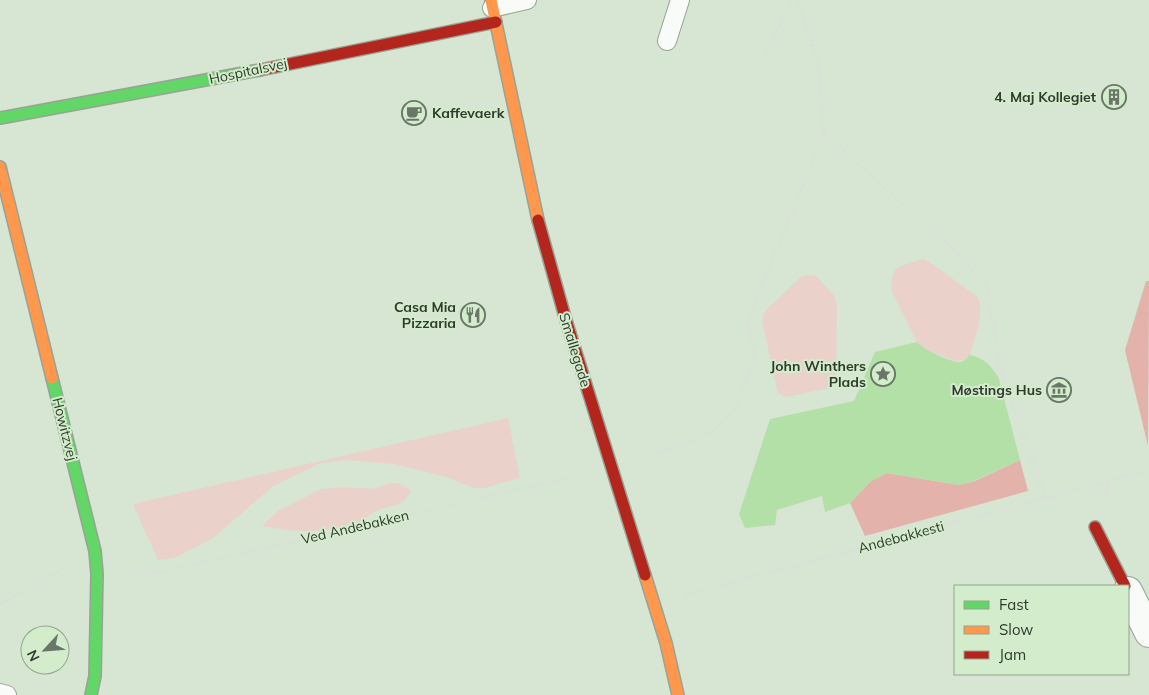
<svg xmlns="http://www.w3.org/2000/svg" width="1149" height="695" font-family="Mulish,sans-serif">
  <rect width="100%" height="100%" fill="#d7e5d3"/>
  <!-- green -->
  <g fill="#ead1c9">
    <path d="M923,259l5,2 48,35c11,13 -2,43 -6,59l-6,5 -8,1 -34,-13 -4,-4 -26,-52 -1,-5 1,-9 3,-8 6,-4z"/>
    <path d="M806,275l10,1 19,21 2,9 -1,73 -7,9 -43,9 -8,-4 -1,-3 -15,-70 4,-10 35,-33z"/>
    <path d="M508,418l12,60 -36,10h-11l-26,-11 -53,-13 -47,-4 -26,3 -48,23 -61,53 -38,19 -16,2 -25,-56z"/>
    <path d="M397,483l14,7c-6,16 -17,15 -30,19 -10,3 -18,12 -27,15 -32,10 -60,8 -92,2l16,-15 43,-22 24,-2 27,2 16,-5z"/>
  </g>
  <!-- forest -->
  <g fill="#e2b2ab">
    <path d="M1146,281h3l-1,165 -23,-96z"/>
    <path d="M1020,460l8,31 -163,45 -15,-33 21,-22 16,-8 72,12 16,-4z"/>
  </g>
  <!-- water -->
  <path fill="#b2e0a6" d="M917,342c5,7 35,21 43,20 5,-1 7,-4 10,-7 14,3 22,11 29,24l21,81 -46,21 -15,4 -72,-12 -16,8 -21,22 -25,9 -3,-16 -45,14 -2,15 -30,3 -6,-14 31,-95 84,-18 21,-49z"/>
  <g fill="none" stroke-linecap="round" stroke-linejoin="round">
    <defs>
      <g id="lane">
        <path d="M492,8l35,-8"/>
        <path d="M667,41l13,-41"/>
        <path d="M0,693l7,2"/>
      </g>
      <path id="street" d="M1128,591l21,42"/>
      <g id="fast">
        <path d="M0,118l260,-48"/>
        <path d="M52,378l43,173 2,23 -2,102 -4,19"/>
      </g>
      <g id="slow">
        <path d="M491,0l47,220"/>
        <path d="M0,167l52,211"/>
        <path d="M645,575l21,68 12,52"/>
      </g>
      <g id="jam">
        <path d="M260,70l236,-48"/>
        <path d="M538,220l27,97 80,258"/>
        <path d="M1095,527l30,59"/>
      </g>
    </defs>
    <!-- lane casing -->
    <use href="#lane" stroke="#98a395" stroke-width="20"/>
    <!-- street casing -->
    <use href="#street" stroke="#98a395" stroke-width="30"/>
    <!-- fast casing -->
    <use href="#fast" stroke="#98a395" stroke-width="14"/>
    <!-- slow casing -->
    <use href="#slow" stroke="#98a395" stroke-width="14"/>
    <!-- jam casing -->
    <use href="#jam" stroke="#98a395" stroke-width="14"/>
    <!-- path -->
    <g stroke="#dadfd9" stroke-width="3" stroke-dasharray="2.5 2.5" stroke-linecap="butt">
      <path d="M764,58l28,-58"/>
      <path d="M824,133l131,118 32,36 13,80 45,131"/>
      <path d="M646,457l49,-16 22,-13 16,-18 10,-19 11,-33 -6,-37 76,-188 -7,-76 -19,-57"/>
      <path d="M1105,495l4,-13"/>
      <path d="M132,573h26l419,-97"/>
      <path d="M686,595l463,-125"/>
      <path d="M0,604l63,-35"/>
    </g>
    <!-- lane -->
    <use href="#lane" stroke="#f9fbf8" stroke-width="18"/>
    <!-- street -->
    <use href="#street" stroke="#f9fbf8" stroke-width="28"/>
    <!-- fast -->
    <use href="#fast" stroke="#63d668" stroke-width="11"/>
    <!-- slow -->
    <use href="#slow" stroke="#ff974d" stroke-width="11"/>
    <!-- jam -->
    <use href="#jam" stroke="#b3261e" stroke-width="11"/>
  </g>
  <!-- icons -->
  <defs>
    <symbol id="building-ring" viewBox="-11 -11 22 22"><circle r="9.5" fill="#d3eccc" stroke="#6a7668" stroke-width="1.5"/><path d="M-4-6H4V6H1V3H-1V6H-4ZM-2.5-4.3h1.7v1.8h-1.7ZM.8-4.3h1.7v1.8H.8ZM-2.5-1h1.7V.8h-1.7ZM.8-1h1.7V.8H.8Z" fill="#6a7668"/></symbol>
    <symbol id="cafe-ring" viewBox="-11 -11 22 22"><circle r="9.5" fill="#d3eccc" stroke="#6a7668" stroke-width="1.5"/><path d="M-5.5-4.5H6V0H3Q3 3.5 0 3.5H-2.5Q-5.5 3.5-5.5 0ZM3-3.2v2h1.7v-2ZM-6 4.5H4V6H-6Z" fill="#6a7668"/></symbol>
    <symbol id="restaurant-ring" viewBox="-11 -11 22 22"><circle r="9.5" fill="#d3eccc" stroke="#6a7668" stroke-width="1.5"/><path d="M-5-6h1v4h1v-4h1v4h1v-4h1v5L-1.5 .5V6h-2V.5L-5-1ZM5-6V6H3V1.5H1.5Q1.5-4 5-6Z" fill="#6a7668"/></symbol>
    <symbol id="sight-ring" viewBox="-11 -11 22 22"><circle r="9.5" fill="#d3eccc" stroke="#6a7668" stroke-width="1.5"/><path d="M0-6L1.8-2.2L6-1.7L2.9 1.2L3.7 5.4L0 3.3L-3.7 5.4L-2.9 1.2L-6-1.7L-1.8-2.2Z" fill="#6a7668"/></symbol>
    <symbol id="museum-ring" viewBox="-11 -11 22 22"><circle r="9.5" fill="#d3eccc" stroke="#6a7668" stroke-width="1.5"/><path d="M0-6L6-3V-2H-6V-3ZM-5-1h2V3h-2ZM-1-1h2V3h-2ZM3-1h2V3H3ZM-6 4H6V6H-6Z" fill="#6a7668"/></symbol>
  </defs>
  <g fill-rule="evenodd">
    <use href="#building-ring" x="1100" y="83" width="28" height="28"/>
    <use href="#cafe-ring" x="400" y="99" width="28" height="28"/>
    <use href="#restaurant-ring" x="459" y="301" width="28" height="28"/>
    <use href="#sight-ring" x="869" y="360" width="28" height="28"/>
    <use href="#museum-ring" x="1045" y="376" width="28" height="28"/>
  </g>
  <g text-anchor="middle" stroke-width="4" stroke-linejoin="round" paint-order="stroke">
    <!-- street labels -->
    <g font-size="14" fill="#303a2e" stroke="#d3eccc">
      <text transform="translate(248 71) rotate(-12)" y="5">Hospitalsvej</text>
      <text transform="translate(575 350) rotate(73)" y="5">Smallegade</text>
      <text transform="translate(65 429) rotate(76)" y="5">Howitzvej</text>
      <text transform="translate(355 527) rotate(-13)" y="5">Ved Andebakken</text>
      <text transform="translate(901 537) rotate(-15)" y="5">Andebakkesti</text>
    </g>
    <!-- poi labels -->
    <g font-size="14" font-weight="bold" fill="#303a2e" stroke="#d3eccc" text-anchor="end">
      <text x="1096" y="102">4. Maj Kollegiet</text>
      <text x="432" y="118" text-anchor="start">Kaffevaerk</text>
      <text x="456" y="312">Casa Mia<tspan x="456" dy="16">Pizzaria</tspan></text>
      <text x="866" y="371">John Winthers<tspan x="866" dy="16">Plads</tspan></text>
      <text x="1042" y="395">Møstings Hus</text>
    </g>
  </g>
  <!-- legend -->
  <rect x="954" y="585" width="175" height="90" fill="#d3eccc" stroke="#92a58d"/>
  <rect x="964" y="601" width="25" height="8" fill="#63d668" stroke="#92a58d"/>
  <text x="999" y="610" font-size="15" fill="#303a2e">Fast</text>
  <rect x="964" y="626" width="25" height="8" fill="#ff974d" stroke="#92a58d"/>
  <text x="999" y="635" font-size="15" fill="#303a2e">Slow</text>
  <rect x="964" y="651" width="25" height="8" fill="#b3261e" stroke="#92a58d"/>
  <text x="999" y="660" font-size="15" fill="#303a2e">Jam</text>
  <!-- north arrow -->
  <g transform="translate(45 650) rotate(244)"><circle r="24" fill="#d3eccc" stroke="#92a58d"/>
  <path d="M0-4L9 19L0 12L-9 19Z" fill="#6a7668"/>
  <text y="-8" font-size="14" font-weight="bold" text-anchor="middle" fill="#303a2e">N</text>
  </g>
</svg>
